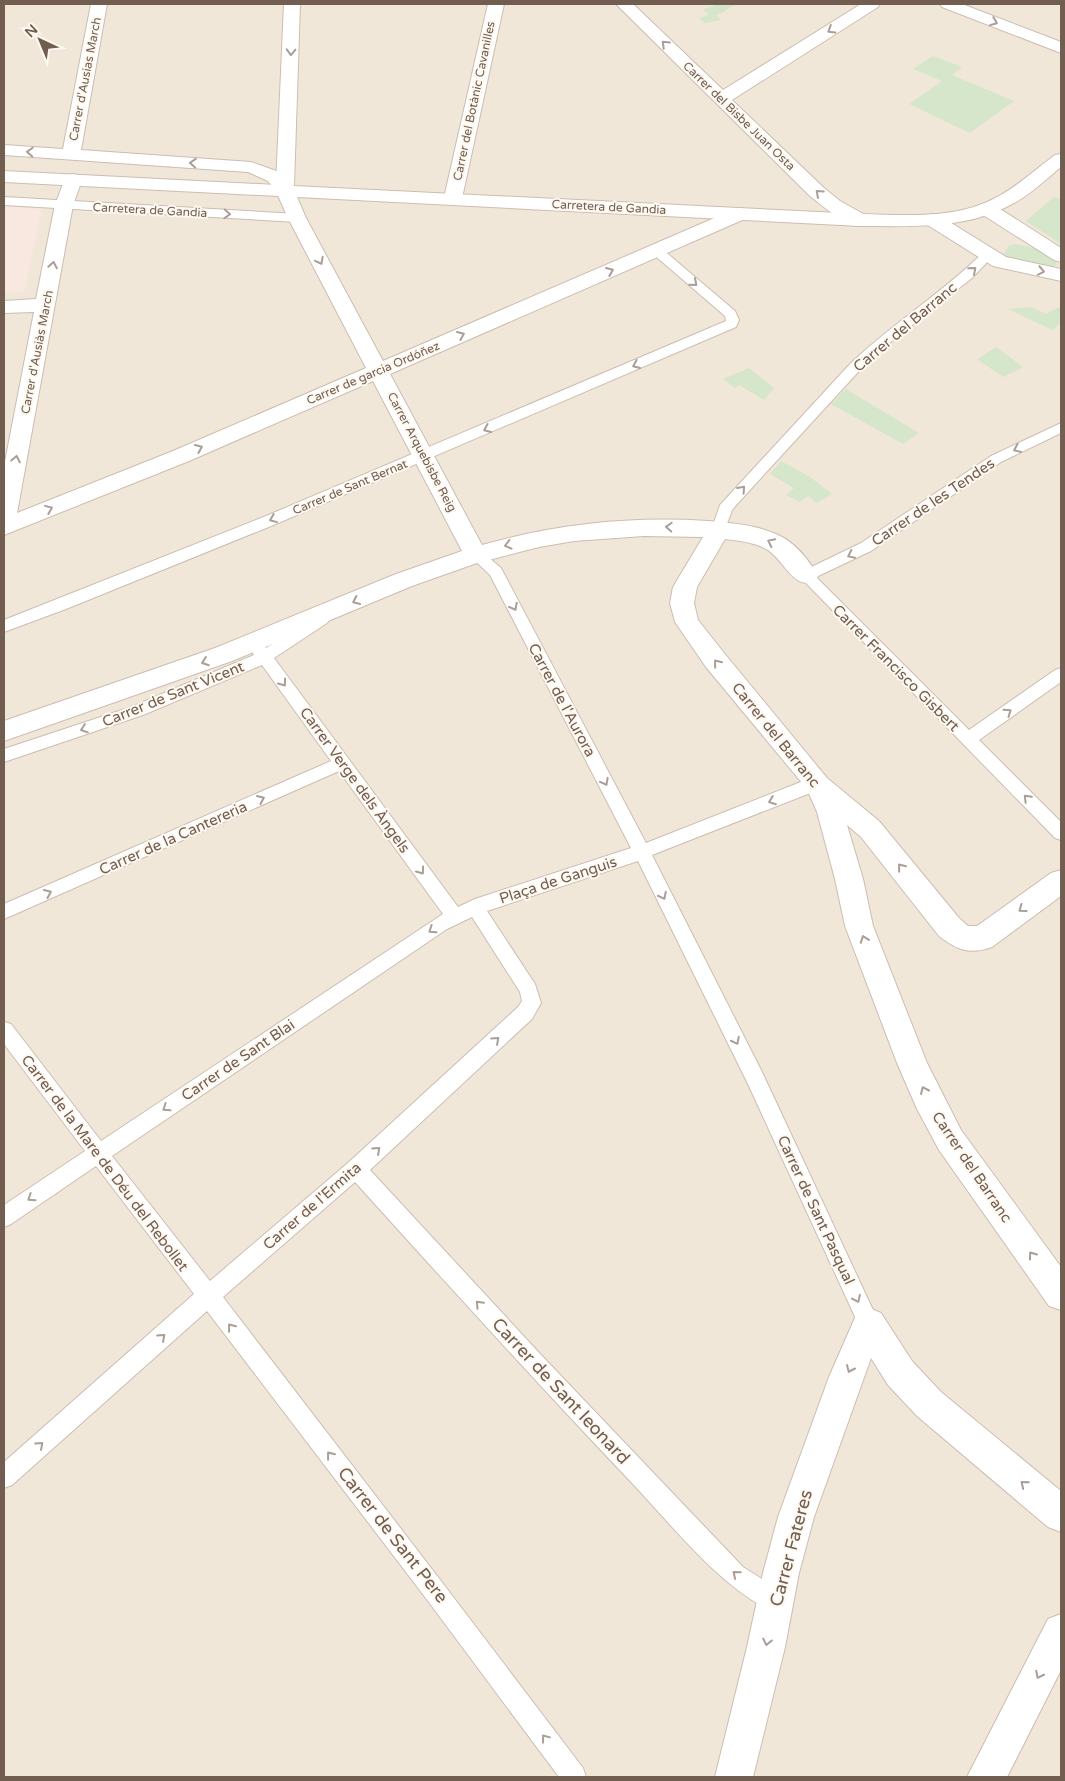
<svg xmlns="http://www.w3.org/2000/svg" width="1065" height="1781" font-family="'Varela Round',sans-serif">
  <rect width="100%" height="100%" fill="#faf4ea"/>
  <!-- residential -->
  <rect fill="#f1e7d9" x="4" y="4" width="1057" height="1773"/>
  <!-- commercial -->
  <path fill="#f9e8e0" d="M4,207l38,2 -18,83 -20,1z"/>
  <!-- green -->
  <g fill="#d5e6ca">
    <path d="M713,4h22l-11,8 -8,3 5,5 -16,3 -6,-5 10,-3 -6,-6 11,-3z"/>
    <path d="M933,56l29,11 -10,8 62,26 -44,32 -61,-29 33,-23 -29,-12z"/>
    <path d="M1054,197l7,2v45l-35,-23z"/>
    <path d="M1015,244l20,4 20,12 2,5 -8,2 -43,-9 -2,-3 4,-9z"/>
    <path d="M1061,306v20l-2,-2 -7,6 -44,-21 23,-2 15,7z"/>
    <path d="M996,347l27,20 -20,10 -26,-18z"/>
    <path d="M749,368l25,20 -10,12 -25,-15 -4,3 -12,-9z"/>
    <path d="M846,389l73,44 -16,11 -72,-40z"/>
    <path d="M781,461l29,16 22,17 -15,9 -9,-7 -8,6 -14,-7 8,-7 -24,-14z"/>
  </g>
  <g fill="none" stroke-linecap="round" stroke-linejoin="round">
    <defs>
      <g id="lane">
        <path d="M4,197l293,17 6,4 -6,4 -293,-17z"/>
        <path d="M657,247l4,1 74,63 4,9 -3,7 -460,197 -210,85 -62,23v-12l262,-104 460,-195 -1,-5 -72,-62 -2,-3 2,-3z"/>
        <path d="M988,251l6,4 -22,23 -90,71 -22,21 -122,133 -6,7 -9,25 -5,1 -5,-1 -2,-4 9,-26 130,-141c42,-40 92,-71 134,-112z"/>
        <path d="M1061,423v10l-60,29 -130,89 -55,26 153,153 86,-60 6,-2v14l-82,58 82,82v18l-6,-2 -256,-262 2,-4 60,-29 130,-87z"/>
        <path d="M475,549l5,1 21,18 145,275 165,-65 6,-2 6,2 2,5 -2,5 -171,67 110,217 118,253 -4,7 -7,4 -7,-4 -114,-248 -110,-223 -151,50 48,73 6,19 -9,16 -162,151 173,187 200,210 41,26 4,8 -4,8 -8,4c-54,-23 -104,-88 -145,-131 -93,-98 -185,-199 -276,-300l-132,115 218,284 142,187 3,9h-27l-134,-180 -218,-286 -195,174 -8,3v-26l190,-168 -98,-128 -85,58 -7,3v-22l81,-54 -81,-107v-22l7,2 90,117 342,-227 -104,-143 -335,148v-15l327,-143 -69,-96 -119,50 -139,47v-13l127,-42 123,-52 -4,-7 3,-4c6,-2 9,-2 13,4l56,-35 5,2 3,4 -3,4 -53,35 184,249 17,-8 156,-51 -141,-273 -22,-21 2,-4zM472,917l48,75 2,9 -4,6 -169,155 -139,119 -98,-125 335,-227z"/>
      </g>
      <g id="street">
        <path d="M91,4h16l-26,146 170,12 31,11 12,17 12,28 77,143 350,-151 7,-2 7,2 2,4 -2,4 -357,156 92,171c74,-21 149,-29 226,-24 24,2 52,4 74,16 15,8 28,25 36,39l-4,6c-22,7 -30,-23 -48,-33 -12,-7 -27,-8 -41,-10l-28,48 -3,16 4,17 26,33 103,125 52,43 80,97 9,8h9l74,-53 10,-3v26l-69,51c-23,8 -35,3 -53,-11l-78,-99 -14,-12 16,54 10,47 54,137 34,67 100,137v43l-12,-4 -110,-156 -22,-41 -20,-46 -52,-137 -10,-47 -18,-67 -10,-23 -101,-122 -31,-45 -5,-19 3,-16 30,-50 -59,-1 -70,5 -35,6 -62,16 -65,23 -180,75 -228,80v-20l211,-73 181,-74 66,-23 -89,-170 -184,80 -185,74v-68l30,-155 -30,1v-12l32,-2 19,-94 11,-29 7,-2 7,2 2,4 -9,25 -56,308 156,-62 193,-83 -78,-150 -12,-27 -8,-10 -20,-9 -244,-17v-10l59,4z"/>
        <path d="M488,4h16l-42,194 -2,4 -7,2 -7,-2 -2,-4z"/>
        <path d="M616,4h17l90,86 138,-86h19l-2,3 -146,93 92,88 16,13 27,15 2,4 -2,4c-19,5 -43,-17 -57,-28z"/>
        <path d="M940,4h22l99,38v11l-119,-46z"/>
        <path d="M987,203l7,2 67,43v14l-7,-2 -74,-47 -2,-4 2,-4z"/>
        <path d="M933,214l7,2 66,41 55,12v12l-68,-15 -67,-42 -2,-4 2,-4z"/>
        <path d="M869,1308l12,5 31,48 29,31 120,99v41l-13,-5 -131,-111 -29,-31 -17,-27 -57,159 -15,56 -14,74 -32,130h-38l32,-130 16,-74 15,-56 51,-140 28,-64z"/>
        <path d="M1061,1614v56l-54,107h-40l81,-158z"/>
      </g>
      <path id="secondary" d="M284,4h16l-6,182 566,28c47,1 97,6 139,-18 20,-11 37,-27 56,-41l6,-1v13c-16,13 -31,28 -49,37 -47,26 -101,22 -152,22l-856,-44v-11l272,14z"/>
    </defs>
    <!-- lane casing -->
    <use href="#lane" stroke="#cbbdb1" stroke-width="2"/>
    <!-- street casing -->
    <use href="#street" stroke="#cbbdb1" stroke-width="2"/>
    <!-- secondary casing -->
    <use href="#secondary" stroke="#cdbdaf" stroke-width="2"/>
    <!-- lane -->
    <use href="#lane" fill="#fff" fill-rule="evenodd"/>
    <!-- street -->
    <use href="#street" fill="#fff" fill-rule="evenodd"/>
    <!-- secondary -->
    <use href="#secondary" fill="#fff" fill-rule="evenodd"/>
  </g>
  <!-- one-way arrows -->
  <defs><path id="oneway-chevron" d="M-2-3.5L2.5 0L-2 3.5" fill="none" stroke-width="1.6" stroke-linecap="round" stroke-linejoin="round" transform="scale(1.25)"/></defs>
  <g stroke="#aa9e97">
    <use href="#oneway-chevron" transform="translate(994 22) rotate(22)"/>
    <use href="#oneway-chevron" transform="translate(831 30) rotate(148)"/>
    <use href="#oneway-chevron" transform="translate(665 44) rotate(-136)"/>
    <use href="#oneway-chevron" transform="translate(291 52) rotate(92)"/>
    <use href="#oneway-chevron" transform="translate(30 152) rotate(-177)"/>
    <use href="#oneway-chevron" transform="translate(193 163) rotate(-176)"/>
    <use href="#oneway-chevron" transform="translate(819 193) rotate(-138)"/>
    <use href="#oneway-chevron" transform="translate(227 214) rotate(3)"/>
    <use href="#oneway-chevron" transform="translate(320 261) rotate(62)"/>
    <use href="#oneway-chevron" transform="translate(53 265) rotate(-80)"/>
    <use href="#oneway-chevron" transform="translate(973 270) rotate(-41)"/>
    <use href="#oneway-chevron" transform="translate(610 271) rotate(-23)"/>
    <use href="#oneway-chevron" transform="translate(1041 271) rotate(11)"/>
    <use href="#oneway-chevron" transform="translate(694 283) rotate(41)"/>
    <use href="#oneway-chevron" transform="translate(461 335) rotate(-23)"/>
    <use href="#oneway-chevron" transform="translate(636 365) rotate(157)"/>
    <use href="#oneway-chevron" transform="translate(487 429) rotate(157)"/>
    <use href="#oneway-chevron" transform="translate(199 448) rotate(-23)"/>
    <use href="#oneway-chevron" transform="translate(1017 449) rotate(156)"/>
    <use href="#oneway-chevron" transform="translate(16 459) rotate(-79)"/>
    <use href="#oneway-chevron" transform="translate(742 489) rotate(-48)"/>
    <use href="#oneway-chevron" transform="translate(49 509) rotate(-22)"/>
    <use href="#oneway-chevron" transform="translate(273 519) rotate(158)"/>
    <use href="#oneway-chevron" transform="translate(669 527) rotate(-177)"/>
    <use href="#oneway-chevron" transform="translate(771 542) rotate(-154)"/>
    <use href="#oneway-chevron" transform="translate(508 545) rotate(166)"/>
    <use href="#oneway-chevron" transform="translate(851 555) rotate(154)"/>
    <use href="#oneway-chevron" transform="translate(356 601) rotate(155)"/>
    <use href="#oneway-chevron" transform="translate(514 607) rotate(62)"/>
    <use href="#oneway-chevron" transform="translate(205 662) rotate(160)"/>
    <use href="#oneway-chevron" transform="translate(717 663) rotate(-129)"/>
    <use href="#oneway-chevron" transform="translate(283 683) rotate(54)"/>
    <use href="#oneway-chevron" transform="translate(1008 712) rotate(-35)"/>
    <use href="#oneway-chevron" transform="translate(84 729) rotate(161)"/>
    <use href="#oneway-chevron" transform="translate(605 782) rotate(62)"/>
    <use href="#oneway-chevron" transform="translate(1027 798) rotate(-135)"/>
    <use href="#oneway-chevron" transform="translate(261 799) rotate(-24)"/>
    <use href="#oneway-chevron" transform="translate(772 801) rotate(159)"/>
    <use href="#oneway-chevron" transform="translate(901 867) rotate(-129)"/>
    <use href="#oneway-chevron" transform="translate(421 871) rotate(54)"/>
    <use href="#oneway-chevron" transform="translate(48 893) rotate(-24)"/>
    <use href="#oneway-chevron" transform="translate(663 896) rotate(63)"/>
    <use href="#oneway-chevron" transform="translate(1022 909) rotate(144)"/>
    <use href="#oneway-chevron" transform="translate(432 930) rotate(146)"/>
    <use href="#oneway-chevron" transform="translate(864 939) rotate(-110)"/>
    <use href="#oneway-chevron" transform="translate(496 1040) rotate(-42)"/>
    <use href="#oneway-chevron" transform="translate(736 1041) rotate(63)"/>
    <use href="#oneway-chevron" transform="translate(924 1090) rotate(-114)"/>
    <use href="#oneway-chevron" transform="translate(166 1108) rotate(146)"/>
    <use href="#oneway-chevron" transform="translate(377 1150) rotate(-42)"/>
    <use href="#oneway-chevron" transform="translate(31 1198) rotate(146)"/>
    <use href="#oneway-chevron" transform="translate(1032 1255) rotate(-126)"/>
    <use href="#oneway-chevron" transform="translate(857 1299) rotate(65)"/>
    <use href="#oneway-chevron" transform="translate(479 1304) rotate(-133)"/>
    <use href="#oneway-chevron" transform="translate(231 1327) rotate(-128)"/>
    <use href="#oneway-chevron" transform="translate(162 1337) rotate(-42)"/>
    <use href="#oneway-chevron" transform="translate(850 1369) rotate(114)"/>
    <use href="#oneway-chevron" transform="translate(40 1445) rotate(-42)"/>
    <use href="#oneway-chevron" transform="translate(330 1455) rotate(-128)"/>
    <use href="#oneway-chevron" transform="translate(1024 1484) rotate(-141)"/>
    <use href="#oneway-chevron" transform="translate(736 1574) rotate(-140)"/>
    <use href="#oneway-chevron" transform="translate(767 1642) rotate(102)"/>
    <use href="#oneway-chevron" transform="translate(1039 1675) rotate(117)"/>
    <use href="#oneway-chevron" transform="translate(545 1738) rotate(-127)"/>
  </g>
  <g text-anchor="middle" stroke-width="4" stroke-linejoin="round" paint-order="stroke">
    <!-- far-street labels -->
    <g font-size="12" fill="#725d51" stroke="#fdf8f0">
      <text transform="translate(85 79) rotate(-79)" y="4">Carrer d'Ausias March</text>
      <text transform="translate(474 101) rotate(-78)" y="4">Carrer del Botànic Cavanilles</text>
      <text transform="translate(739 116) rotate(44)" y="4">Carrer del Bisbe Juan Osta</text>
      <text transform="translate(609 207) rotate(3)" y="4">Carretera de Gandia</text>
      <text transform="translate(150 210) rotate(3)" y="4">Carretera de Gandia</text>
      <text transform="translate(37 352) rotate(-79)" y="4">Carrer d'Ausiàs March</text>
      <text transform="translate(373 373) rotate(-23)" y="4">Carrer de garcia Ordóñez</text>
      <text transform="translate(422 452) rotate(62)" y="4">Carrer Arquebisbe Reig</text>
      <text transform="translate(350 487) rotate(-23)" y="4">Carrer de Sant Bernat</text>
    </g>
    <!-- street labels -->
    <g font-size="15" fill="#725d51" stroke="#fdf8f0">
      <text transform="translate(905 327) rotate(-40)" y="5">Carrer del Barranc</text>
      <text transform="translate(933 502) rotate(-34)" y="5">Carrer de les Tendes</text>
      <text transform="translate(896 668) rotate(45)" y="5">Carrer Francisco Gisbert</text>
      <text transform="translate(173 694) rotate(-22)" y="5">Carrer de Sant Vicent</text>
      <text transform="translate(562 700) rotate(62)" y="5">Carrer de l'Aurora</text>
      <text transform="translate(776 735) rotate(51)" y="5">Carrer del Barranc</text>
      <text transform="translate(355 780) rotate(54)" y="5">Carrer Verge dels Àngels</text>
      <text transform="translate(173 838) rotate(-24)" y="5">Carrer de la Cantereria</text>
      <text transform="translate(558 880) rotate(-18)" y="5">Plaça de Ganguis</text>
      <text transform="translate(238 1060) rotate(-34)" y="5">Carrer de Sant Blai</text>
      <text transform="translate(105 1163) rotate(53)" y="5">Carrer de la Mare de Déu del Rebollet</text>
      <text transform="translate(972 1167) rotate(56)" y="5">Carrer del Barranc</text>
      <text transform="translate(312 1206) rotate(-41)" y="5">Carrer de l'Ermita</text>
      <text transform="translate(816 1210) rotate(65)" y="5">Carrer de Sant Pasqual</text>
    </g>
    <!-- near-street labels -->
    <g font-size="18" fill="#725d51" stroke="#fdf8f0">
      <text transform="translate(561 1391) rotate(47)" y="6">Carrer de Sant leonard</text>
      <text transform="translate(393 1535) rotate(52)" y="6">Carrer de Sant Pere</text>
      <text transform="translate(791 1548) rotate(-75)" y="6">Carrer Fateres</text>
    </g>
  </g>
  <!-- border -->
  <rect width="1065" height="1781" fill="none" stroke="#725d51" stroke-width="10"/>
  <!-- north arrow -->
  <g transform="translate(40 40) rotate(316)" stroke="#fdf8f0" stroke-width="4" paint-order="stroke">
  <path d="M0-4L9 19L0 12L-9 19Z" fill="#725d51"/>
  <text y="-8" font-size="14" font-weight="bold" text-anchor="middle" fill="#725d51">N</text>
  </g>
</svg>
